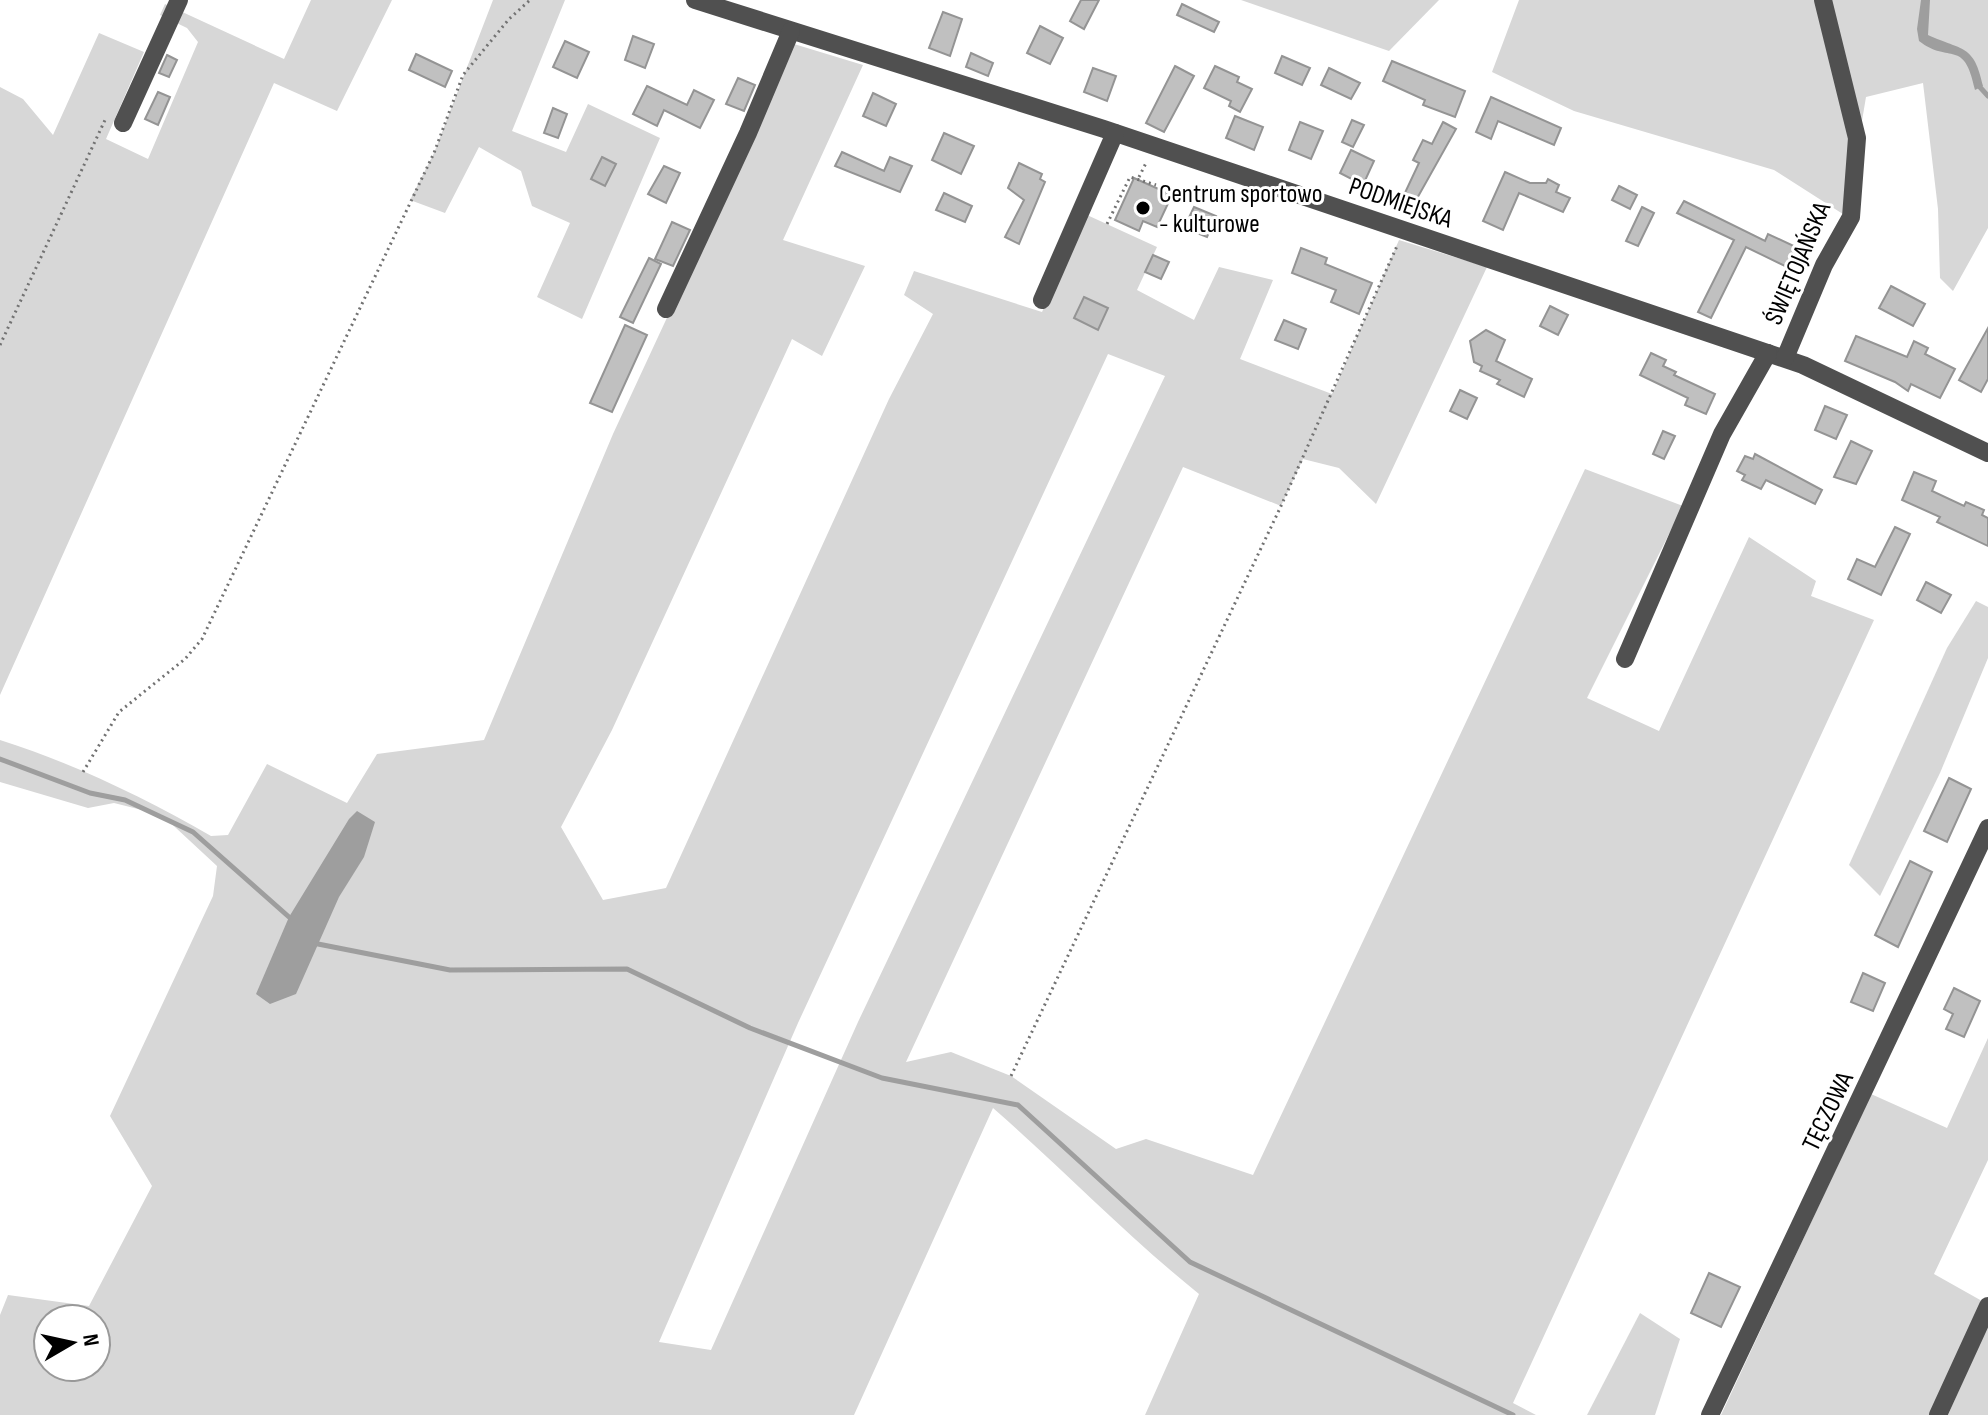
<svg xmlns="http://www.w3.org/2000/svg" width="1988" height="1415" font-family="'Sofia Sans Condensed',sans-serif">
  <rect width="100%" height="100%" fill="#fff"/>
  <!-- green -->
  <g fill="#d7d7d7" fill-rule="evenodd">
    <path d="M311,0h81l-55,111 -63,-28 -274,612v-608l23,12 30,36 46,-102 45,19 -38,87 42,20 50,-117 -11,-14 -27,-13 5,-11 119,55z"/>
    <path d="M493,0h72l-53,131 54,21 22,-48 72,34 -78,181 -45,-22 33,-74 -38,-17 -11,-35 -42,-24 -34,66 -35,-13 24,-47z"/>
    <path d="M1241,0h198l-50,51z"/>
    <path d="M1519,0h469v228l-35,63 -13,-13 -2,-69 -15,-126 -57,14 -20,119 -72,-46 -200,-59 -82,-39z"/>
    <path d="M794,44l69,21 -80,175 82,26 -43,90 -30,-17 -180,391 -51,97 42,73 63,-12 223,-489 44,-85 -29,-19 10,-24 128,41 45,-97 70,32 -20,43 57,30 25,-53 54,13 -33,79 92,35 67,-154 88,27 -111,237 -37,-36 -36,-9 -22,47 -98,-39 -277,595 45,-10 60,24 105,73 30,-10 107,36 332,-706 98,37 -96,192 72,33 90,-194 67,44 -5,15 63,24 -361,783 23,12h-391l54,-121c-72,-58 -136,-125 -206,-186l-139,307h-854v-100l8,-20 81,11 63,-120 -42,-70 103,-220 4,-30 -55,-51 -48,-12 -26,5 -88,-26v-42c73,23 145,58 211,96l17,-1 39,-71 80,39 30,-49 107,-14 129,-306zM1108,354l57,22 -307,646 -147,328 -52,-8 139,-319zM48,1319h48v48h-48z"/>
    <path d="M1976,601l12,6v51l-48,115 -60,123 -31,-31 98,-217z"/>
    <path d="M1988,1038v122l-54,114 48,27 -53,114h-208l150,-321 76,34z"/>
    <path d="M1640,1313l40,26 -25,76h-68z"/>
    <path d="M1988,1325v90h-40z"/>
  </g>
  <!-- water -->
  <g fill="#9e9e9e">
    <path d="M1921,0h9l-2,35c35,16 46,9 55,51l-8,4c-11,-53 -25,-25 -56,-49l-2,-12z"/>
    <path d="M357,811l18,11 -11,35 -25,40 -43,97 -26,10 -14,-10 33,-77 60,-98z"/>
  </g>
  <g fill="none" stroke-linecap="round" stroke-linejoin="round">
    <!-- stream -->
    <g stroke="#9e9e9e" stroke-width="5">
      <path d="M1978,85l10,11"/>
      <path d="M0,759l90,34 35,7 68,32 96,85"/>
      <path d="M318,944l132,26 177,-1 123,59 132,50 136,27 172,157 323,153"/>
    </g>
  </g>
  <!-- building -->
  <g fill="#c0c0c0" stroke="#949494" stroke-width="2">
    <path d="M1081,0h18l-15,29 -14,-8z"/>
    <path d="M1182,4l37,18 -5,10 -37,-17z"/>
    <path d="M943,12l19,7 -12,37 -21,-8z"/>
    <path d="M1040,26l23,12 -13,26 -23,-11z"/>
    <path d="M633,36l21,8 -9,24 -20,-8z"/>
    <path d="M565,41l24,11 -12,26 -24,-11z"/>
    <path d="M971,53l22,10 -5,13 -22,-9z"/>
    <path d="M416,54l36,17 -7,16 -36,-17z"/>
    <path d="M167,55l10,5 -8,17 -10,-4z"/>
    <path d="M1282,56l28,12 -8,17 -27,-12z"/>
    <path d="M1392,61l73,30 -10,26 -32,-12 2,-5 -42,-19z"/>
    <path d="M1175,66l19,10 -30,56 -18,-9z"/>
    <path d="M1215,66l24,11 -2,5 15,7 -12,23 -11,-6 2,-5 -27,-13z"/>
    <path d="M1093,68l23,8 -9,25 -23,-9z"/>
    <path d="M1329,68l31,15 -9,16 -30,-14z"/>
    <path d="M738,78l17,7 -11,26 -18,-7z"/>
    <path d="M647,86l40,19 7,-15 20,10 -14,28 -36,-18 -7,16 -24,-12z"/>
    <path d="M158,92l12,5 -12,28 -13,-6z"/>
    <path d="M873,93l23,11 -10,22 -23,-10z"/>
    <path d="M1491,97l70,31 -7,17 -56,-24 -7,18 -15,-7z"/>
    <path d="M553,108l14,6 -9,24 -14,-5z"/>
    <path d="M1235,116l28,11 -9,23 -28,-12z"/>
    <path d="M1352,120l12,5 -11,22 -11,-5z"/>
    <path d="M1300,122l23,9 -12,28 -22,-9z"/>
    <path d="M1443,122l13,7 -41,73 -12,-5 16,-34 -6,-3 10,-20 9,4z"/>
    <path d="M944,133l30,13 -13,28 -29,-14z"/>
    <path d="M1351,150l23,11 -11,24 -23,-12z"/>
    <path d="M842,152l42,19 6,-14 22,9 -12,26 -65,-26z"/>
    <path d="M602,157l14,7 -11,22 -14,-7z"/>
    <path d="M1019,163l23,11 -2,5 5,3 -26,62 -14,-7 19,-37 -16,-12z"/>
    <path d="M664,166l16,7 -14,30 -18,-9z"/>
    <path d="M1505,172l25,11h16l2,-4 11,6 -3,7 14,6 -7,14 -44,-19 -16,37 -20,-9z"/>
    <path d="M1134,178l38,17 -15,32 -14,-6 -4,10 -24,-11z"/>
    <path d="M1619,186l18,9 -7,14 -18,-9z"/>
    <path d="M944,193l28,13 -7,16 -29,-12z"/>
    <path d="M1684,201l81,40 3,-7 30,14 -9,20 -43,-21 -35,71 -13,-6 36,-72 -57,-27z"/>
    <path d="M1194,207l22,9 -9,21 -23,-9z"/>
    <path d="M1642,207l12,6 -16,33 -12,-5z"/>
    <path d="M672,222l18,8 -17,36 -18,-7z"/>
    <path d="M1301,248l26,10 -2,6 47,19 -13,31 -28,-12 5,-12 -44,-17z"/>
    <path d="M1153,255l16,7 -8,17 -16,-7z"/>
    <path d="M649,258l12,6 -28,59 -13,-6z"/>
    <path d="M1891,286l34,18 -12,22 -34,-18z"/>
    <path d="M1084,297l24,11 -10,22 -24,-12z"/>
    <path d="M1550,306l18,9 -10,20 -18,-9z"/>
    <path d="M1284,320l22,9 -8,20 -23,-9z"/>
    <path d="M625,325l22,10 -35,77 -22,-9z"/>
    <path d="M1988,328v51l-7,13 -22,-12z"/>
    <path d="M1486,330l19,10 -9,21 36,18 -8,18 -27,-13 3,-4 -20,-9 2,-5 -8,-4 -4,-21z"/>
    <path d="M1856,336l51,21 7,-16 14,7 -3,6 30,15 -15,29 -29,-14 -3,7 -13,-9 -50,-21z"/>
    <path d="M1651,353l15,7 -3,6 13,6 -2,3 41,19 -9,20 -21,-9 3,-7 -48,-23z"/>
    <path d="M1460,390l17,8 -10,21 -17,-8z"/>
    <path d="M1825,406l22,9 -11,24 -21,-9z"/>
    <path d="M1663,431l12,5 -11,23 -11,-5z"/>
    <path d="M1851,441l21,10 -16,33 -22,-7z"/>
    <path d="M1755,454l67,36 -7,14 -49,-24 -5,9 -19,-9 3,-5 -8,-4 8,-15 8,3z"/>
    <path d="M1914,472l22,9 -4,10 32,15 2,-4 18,8 -2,5 6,3v28l-51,-24 3,-5 -38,-17z"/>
    <path d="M1895,527l15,7 -29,61 -33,-16 9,-20 18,8z"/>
    <path d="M1926,582l25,13 -10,18 -24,-13z"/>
    <path d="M1949,778l22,11 -24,53 -23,-11z"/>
    <path d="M1910,861l22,11 -34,75 -23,-12z"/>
    <path d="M1863,973l22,10 -12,28 -22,-9z"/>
    <path d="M1954,988l26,13 -16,36 -18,-8 7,-15 -9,-5z"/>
    <path d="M1709,1273l31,14 -19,40 -30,-14z"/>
  </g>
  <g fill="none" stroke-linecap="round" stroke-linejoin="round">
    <!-- path -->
    <g stroke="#727272" stroke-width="3" stroke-dasharray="2 4" stroke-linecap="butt">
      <path d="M1139,177l7,-14"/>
      <path d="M1107,224l23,-47 26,8"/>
      <path d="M0,345l105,-225"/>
      <path d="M83,772l36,-60 66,-53 17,-20 232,-486 29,-78 46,-56 21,-19"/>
      <path d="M1011,1076l270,-570 116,-260"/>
    </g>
    <!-- minor -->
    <g stroke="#505050" stroke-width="18">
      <path d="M695,0l409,129 699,236 185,88"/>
      <path d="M123,123l56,-123"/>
      <path d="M1042,300l73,-167"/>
      <path d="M666,309l82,-176 43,-102"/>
      <path d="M1785,358l39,-93 27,-48 6,-79 -34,-138"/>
      <path d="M1625,659l97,-225 46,-81"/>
      <path d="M1710,1415l278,-587"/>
      <path d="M1938,1415l50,-109"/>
    </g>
  </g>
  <!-- markers -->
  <circle fill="#000" stroke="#fff" stroke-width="3" cx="1143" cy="208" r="8"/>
  <g text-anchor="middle" stroke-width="6" stroke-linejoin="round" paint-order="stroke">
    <!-- poi labels -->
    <g font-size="26" fill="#000" stroke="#fff" text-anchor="start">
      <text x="1159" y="202">Centrum sportowo<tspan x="1159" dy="30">- kulturowe</tspan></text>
    </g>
    <!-- street labels -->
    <g font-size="26" fill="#000" stroke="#fff">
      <text transform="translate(1401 202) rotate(19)" y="9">PODMIEJSKA</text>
      <text transform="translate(1797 263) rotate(-67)" y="9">ŚWIĘTOJAŃSKA</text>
      <text transform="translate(1827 1111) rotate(-64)" y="9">TĘCZOWA</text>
    </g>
  </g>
  <!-- north arrow -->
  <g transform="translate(72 1343) rotate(81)"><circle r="38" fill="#ffffff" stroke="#999999" stroke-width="2"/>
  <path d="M0-6L14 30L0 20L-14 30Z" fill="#000000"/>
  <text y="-12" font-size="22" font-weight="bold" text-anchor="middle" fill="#000000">N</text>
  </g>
</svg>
